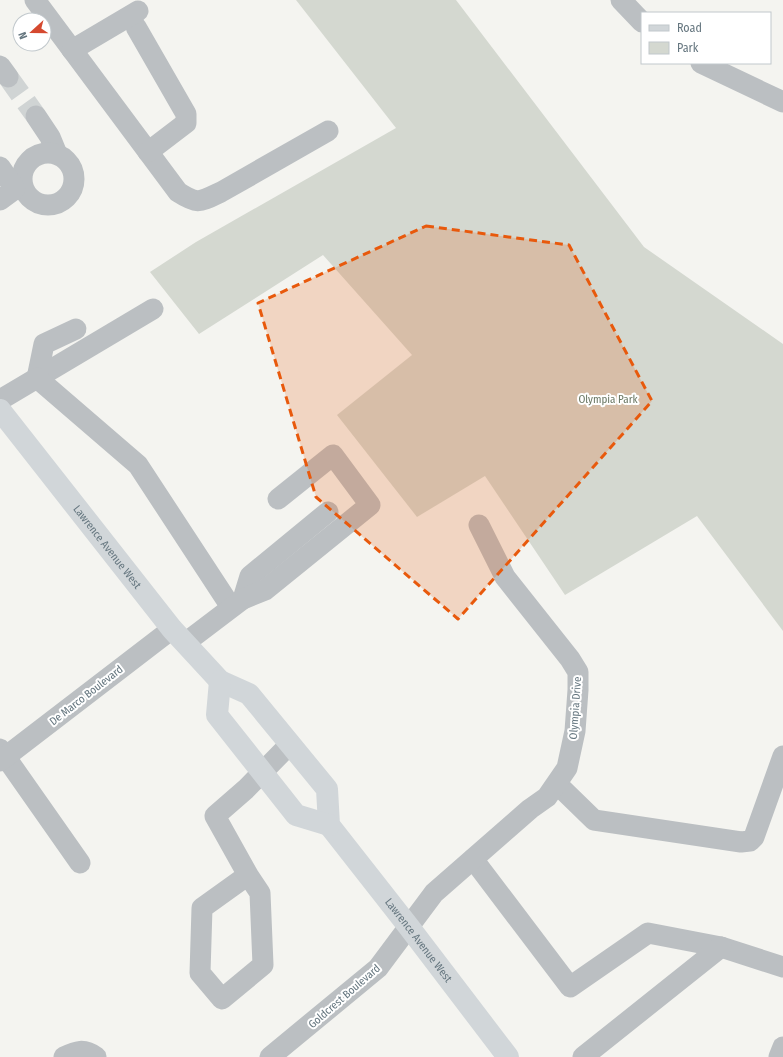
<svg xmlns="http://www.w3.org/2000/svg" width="783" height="1057" font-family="'Fira Sans Condensed',sans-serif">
  <rect width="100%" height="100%" fill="#f4f4f0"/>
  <!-- green -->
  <path fill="#d4d8d0" d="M296,0h160l188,247 139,97v287l-86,-115 -132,79 -80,-119 -68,41 -80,-102 75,-60 -89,-100 -124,79 -49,-62 46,-30 200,-114z"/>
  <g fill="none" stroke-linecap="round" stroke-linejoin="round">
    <!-- minor-tunnel -->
    <path stroke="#d0d4d4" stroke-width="21" stroke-dasharray="21 10" stroke-linecap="butt" d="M8,77l28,39"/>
    <!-- minor -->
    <g stroke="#bbbfc2" stroke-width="21">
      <path d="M35,0l143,192c20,13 22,10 43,0l107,-61"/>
      <path d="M621,0l21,22"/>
      <path d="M136,27l50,87v9l-38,29"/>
      <path d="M72,50l66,-39"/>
      <path d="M701,63l82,39"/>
      <path d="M0,66l8,11"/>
      <path d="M36,116l14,21 7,17"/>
      <circle cx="48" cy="179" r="26"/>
      <path d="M0,167l15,22 -15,11"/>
      <path d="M76,329l-32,15 -7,34 116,-69"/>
      <path d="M0,400l37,-22 101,87 93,142"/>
      <path d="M243,599l7,-23 78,-64"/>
      <path d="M185,643l58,-44 22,-9 105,-85 -37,-50 -55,44"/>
      <path d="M0,749l80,114"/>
      <path d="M0,761l172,-132"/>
      <path d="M557,784l37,36 147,22 9,-1 4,-4 29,-81"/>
      <path d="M473,859l97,128 78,-54 73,14 62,20"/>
      <path d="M248,875l12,18 3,72 -41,34 -22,-26 2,-65 46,-33 -33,-59 31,-27 44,-45"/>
      <path d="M64,1057c12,-6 20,-9 32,0"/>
      <path d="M270,1057l108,-89 56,-75 96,-84 17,-12 20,-29 8,-37 3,-41v-18l-8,-13 -65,-82 -26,-52"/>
      <path d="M583,1057l138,-110"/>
      <path d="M779,1057l4,-10"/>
    </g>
    <!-- major -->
    <g stroke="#d1d6d9" stroke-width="22">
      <path id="s1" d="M0,410l172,219 48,52 29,13 78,95 2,36 80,102 99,130"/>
      <path d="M220,681l-3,34 79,100 33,10"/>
    </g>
  </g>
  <!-- marked area -->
  <path fill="#e8590c" fill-opacity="0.2" stroke="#e8590c" stroke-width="3" stroke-dasharray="8 5" stroke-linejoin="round" d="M426,226l143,19 83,156 -194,218 -142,-122 -58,-194z"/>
  <g text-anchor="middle" stroke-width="4" stroke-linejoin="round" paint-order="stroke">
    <!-- park labels -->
    <g font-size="11" fill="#697763" stroke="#fff">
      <text x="608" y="403">Olympia Park</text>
    </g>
    <!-- street labels -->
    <g font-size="11" fill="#65767f" stroke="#fff">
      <text dy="4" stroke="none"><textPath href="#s1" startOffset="174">Lawrence Avenue West</textPath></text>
      <text transform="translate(86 695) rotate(-38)" y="4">De Marco Boulevard</text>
      <text transform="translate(575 708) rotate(-86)" y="4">Olympia Drive</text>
      <text dy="4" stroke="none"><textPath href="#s1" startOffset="686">Lawrence Avenue West</textPath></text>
      <text transform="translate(344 996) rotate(-41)" y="4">Goldcrest Boulevard</text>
    </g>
  </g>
  <!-- legend -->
  <rect x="641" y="12" width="130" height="52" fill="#ffffff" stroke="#c1c8cc"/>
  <rect x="649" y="25" width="20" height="6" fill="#d1d6d9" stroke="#c1c8cc"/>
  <text x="677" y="32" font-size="12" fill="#65767f">Road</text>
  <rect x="649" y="42" width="20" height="12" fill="#d4d8d0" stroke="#c1c8cc"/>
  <text x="677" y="52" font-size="12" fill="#65767f">Park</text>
  <!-- north arrow -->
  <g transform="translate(32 32) rotate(249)"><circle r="19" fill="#ffffff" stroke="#c1c8cc"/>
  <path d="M0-3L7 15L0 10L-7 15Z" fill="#d5492f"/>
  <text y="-6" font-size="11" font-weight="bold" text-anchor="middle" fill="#65767f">N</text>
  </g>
</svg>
